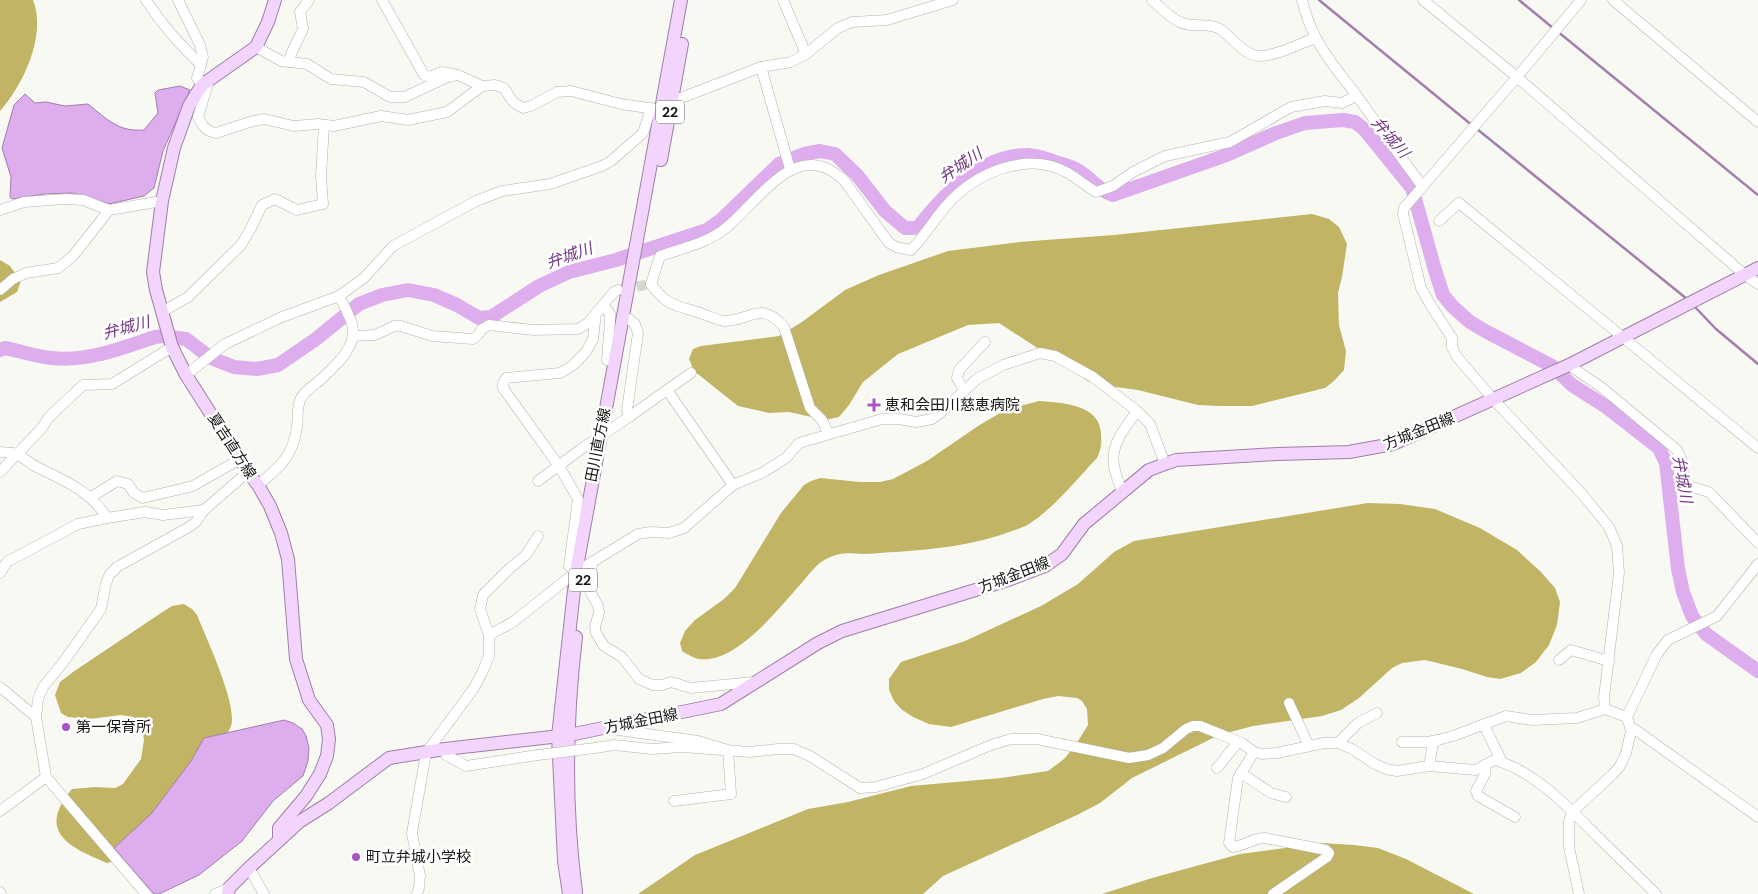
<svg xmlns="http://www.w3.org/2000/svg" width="1758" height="894" font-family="'DM Sans','Noto Sans JP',sans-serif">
  <rect width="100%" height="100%" fill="#f9f9f4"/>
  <!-- forest -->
  <g fill="#c1b465">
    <path d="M0,0h33c14,35 -10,85 -33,111z"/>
    <path d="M1312,214l17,5 10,8 8,17 -5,33 -4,16 1,32 7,26 -2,19 -10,11 -9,7 -73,18h-32l-22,-1 -60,-15 -37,-5 -13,-4 -89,-58 -31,2 -70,29 -35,28 -14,23 -10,12 -14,3 -36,-8 -20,1 -31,-7 -44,-35 -5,-12 4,-10 8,-3 78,-10 23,-14 43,-32 34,-15 69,-24 71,-9 95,-7z"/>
    <path d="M0,260l10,6 11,15 -4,11 -17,10z"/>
    <path d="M1039,401c24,2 62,3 62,34 1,9 0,14 -4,23 -21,22 -42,49 -68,66 -5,3 -11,5 -17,7 -36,14 -77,18 -115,21 -11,0 -23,2 -34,2 -15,-1 -23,-2 -37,5 -10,5 -19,18 -27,27 -22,24 -63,78 -100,73 -6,-1 -12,-5 -17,-8l-2,-8 5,-12 10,-11 29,-21 11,-11 46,-75 23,-28 7,-4 9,-3 40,4h20l13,-3 34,-18 51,-35 27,-16z"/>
    <path d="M1368,503l32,1 35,5 45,19 37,22 24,22 14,16 5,14 -3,23 -8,20 -13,17 -15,11 -21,6 -13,-2 -25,-8 -37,-9 -23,3 -10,5 -33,30 -18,12 -19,6 -69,10 -34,9 -87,43 -32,25 -23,12 -134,61 -20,18h-285l57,-39 113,-46 40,-7 63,-16 90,-8 47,-7 16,-12 11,-13 13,-21 -1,-16 -5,-8 -5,-3 -19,-2 -15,3 -92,28 -22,-3 -16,-7 -12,-8 -7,-8 -5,-11v-11l12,-17 64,-21 76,-35 37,-22 36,-32 20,-11z"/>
    <path d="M184,604l8,5 5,6c9,23 41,90 34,111 -1,4 -4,7 -6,10l-97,122 -21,5c-38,-16 -71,-31 -35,-74l23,-2 20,1 8,-4 18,-25 3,-19 -2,-15 -8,-8 -13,-2 -31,4 -22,-2 -7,-4 -6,-18 5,-13 13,-10 88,-59 11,-7z"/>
    <path d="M1322,843l32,2 24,3 28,11 68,35h-372l50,-16 88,-24z"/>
  </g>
  <!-- water -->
  <g fill="#deaded" stroke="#a27fac">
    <path d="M180,86l10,4 -27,61 -9,37 -10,8 -35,8 -36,-11 -29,1 -32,5 -2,-2 1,-20 -9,-29 12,-43 11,-11 10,9 11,-1 19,4 23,-2c19,15 30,28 56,26l14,-17 -3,-20 3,-3z"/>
    <path d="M284,720l9,3 9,6 4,7 3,12 -1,13 -5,15 -30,25 -31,40 -43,34 -40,19h-5l-40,-46 37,-34 40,-53 13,-23z"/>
  </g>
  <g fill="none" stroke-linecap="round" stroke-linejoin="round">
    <!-- stream -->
    <g stroke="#a27fac" stroke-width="2.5">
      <path d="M1319,0l154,126"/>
      <path d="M1519,0l34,28"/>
      <path d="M1557,31l201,164"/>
      <path d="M1477,129l210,170"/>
      <path d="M1694,306l22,23 42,35"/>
    </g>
    <!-- river -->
    <path stroke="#deaded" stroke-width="14" d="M0,350l5,-2c16,3 31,9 47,10 35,4 70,-10 103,-21l8,-1 23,3 25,19 23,9 23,2 21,-4 38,-26 43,-35 23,-9 26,-5 26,5 23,10 22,13 12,-1 48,-31 30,-14 47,-12 91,-30 14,-10 58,-56 25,-10 16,-3 15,3 22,21 28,36 20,17h9l5,-2c26,-33 63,-71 109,-71 10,1 20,4 30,8 7,2 15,4 21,8 12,7 20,20 34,24l111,-39 52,-23 29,-10 38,-3 12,2 9,7 48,59 23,82 8,25 10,12 17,15 17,10 65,34 20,19 33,21 54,42 7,15 12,106 5,23 9,24 14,18 52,37"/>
    <!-- minor-tunnel -->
    <path stroke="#d7d7d2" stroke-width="10" stroke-dasharray="10 5" stroke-linecap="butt" d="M622,289l24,-4"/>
    <defs>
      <g id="minor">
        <path d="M146,0c16,25 34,45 55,65"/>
        <path d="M178,0l22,45 3,12 -6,21 5,7"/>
        <path d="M382,0l42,75 5,2 13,-5 12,2"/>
        <path d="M783,0l23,54"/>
        <path d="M1152,0c9,8 19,19 30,23 13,5 26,-1 38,6 12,8 25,28 41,27 18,-1 38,-12 54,-18"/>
        <path d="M1302,0c10,42 30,63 55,96 22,30 43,60 65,90"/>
        <path d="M1423,0l94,77 228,198 13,9"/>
        <path d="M1581,0l-64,77 -113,131 -1,6 18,74 9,16 22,34v9l5,10 37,43 88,94 27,33 8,19 2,27 -15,124 1,12"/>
        <path d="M1613,0l145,122"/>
        <path d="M256,47l25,14 26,3 24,15 33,3 26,15h15l40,-19 13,-3 24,11 13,-1 9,3 9,14 10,6 8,-2 26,-14 14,-1 50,13 40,6 12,-9 88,-34 30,-5 15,-8 32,-26 14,-6 35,-2 66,-20"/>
        <path d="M289,62l2,-8 12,-25 -3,-17 9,-12"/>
        <path d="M761,67l29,102"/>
        <path d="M209,80l-11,37 5,9 6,5 7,2 37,-12 11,-2 30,7 24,-2 16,2 47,-10 27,4 39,-8 35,-26"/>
        <path d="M0,210l24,-8 41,-3 18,1 26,10 53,-9"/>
        <path d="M1439,221l20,-18 299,245"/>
        <path d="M651,284l9,-28c23,-8 49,-13 67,-29 26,-20 58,-73 96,-60 8,2 14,8 20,12l46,64 7,4 15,3c14,-14 23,-31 36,-45 28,-32 81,-55 121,-32 10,6 18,13 28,19l17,-6 20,-14 32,-16 65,-14 61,-35 34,-6 17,2 14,-7"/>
        <path d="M651,284c17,24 27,21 52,30 7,2 15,7 22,7 27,-1 36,-21 59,6l26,81 12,12 6,13"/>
        <path d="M0,290l13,-11 13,-6 32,-5 15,-12 36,-46"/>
        <path d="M603,305l7,9v8l-3,38 7,2"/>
        <path d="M162,312l26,-15 53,-52 9,-15 12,-25 13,-6 22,11 26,-6 -2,-28 3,-51"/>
        <path d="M629,319l6,5 3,9 -11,77 3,7"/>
        <path d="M353,336l22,-1 19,-9h7l31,10 41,3 5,-4 4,-6 7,-4 44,5 45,-1 10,-6 26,-31 4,-2"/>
        <path d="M1569,365l32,22 76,63 4,9 5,26 23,7 49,51"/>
        <path d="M186,375l39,-31 57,-27 57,-21 25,-18 29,-32 83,-45 26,-10 48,-7 52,-18 9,-5 32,-28 8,-25"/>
        <path d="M667,390l66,95"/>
        <path d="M964,391l-7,-13 2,-8 26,-28"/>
        <path d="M626,419l65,-46"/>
        <path d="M0,452c5,1 11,0 16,2 7,2 13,9 19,12 28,14 55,24 72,52"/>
        <path d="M0,472l42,-44 7,-11 34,-32 29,-1 60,-37"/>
        <path d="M538,481l46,-34"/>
        <path d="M258,485c22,-18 35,-29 39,-58 1,-8 0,-19 3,-27 3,-8 13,-14 19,-19 15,-14 39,-33 33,-57 -3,-9 -8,-19 -13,-28"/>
        <path d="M1122,492c-3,-9 -7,-18 -8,-27 -4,-21 12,-38 23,-54"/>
        <path d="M91,497l26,-16 11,3 6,9 9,5 50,-12 47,-27"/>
        <path d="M592,562l-2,29 8,15 1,6 -4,15 1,6 8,13 18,11 17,22 14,6h9l9,-3 20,6 63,-6"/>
        <path d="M576,572l-7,-6 9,-67 -19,-33 -56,-78v-5l3,-5 54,-5 12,-7 14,-14 7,-13 3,-26"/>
        <path d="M0,573l7,-11 71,-38 29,-6 38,-6 18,3 41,-5"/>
        <path d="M489,635l24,-13 63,-50 62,-38 13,-2 18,1 15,-5 49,-43 29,-12 24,-15 13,-15 83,-24h17l17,3 16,-3 12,-9 33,-31 26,-14 37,-12 15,3 38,21 44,34 13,13 15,40"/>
        <path d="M1559,660l12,-10 38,11"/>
        <path d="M0,687l36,30"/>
        <path d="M1289,703l20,43"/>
        <path d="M1484,725l18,37"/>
        <path d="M614,726l4,4 80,11 30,9 3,44 -57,7"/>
        <path d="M1630,726l128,91"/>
        <path d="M1402,742h25l11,-2"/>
        <path d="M1338,743l20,-20 19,-10"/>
        <path d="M595,748l19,-3 38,4 30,-2 68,5 28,-3h16l16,7 50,32 16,-1 47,-13 68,-29 20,-6h26l92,19 19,-3 15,-7 23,-19 7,-3h7l42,17 12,9 8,2 15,-1 47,-10h14l14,6 23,15 11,5 11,2 32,-5 47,4 18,-10c40,10 76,49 104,77 19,19 39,38 58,57"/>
        <path d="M443,750l3,5 20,11 72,-11"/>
        <path d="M1254,752l-16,26 -9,65 4,4c11,-1 20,-9 32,-9l61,12 3,3 -2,4 -54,37"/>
        <path d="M1485,765v9l-9,17 2,5 37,21"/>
        <path d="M1429,766l4,-22 5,-4 15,-4 53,-20 26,4 45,-2 28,-9 22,8"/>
        <path d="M1217,768l21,-26"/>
        <path d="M1241,773l30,20 15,4"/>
        <path d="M0,811l46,-34"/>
        <path d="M249,868l15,26"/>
        <path d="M0,892l1,2"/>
        <path d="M146,894l-100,-117 -10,-60 2,-18 5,-12 19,-23 39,-55 5,-26 4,-9 7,-7 72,-40 7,-5 8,-12 44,-38"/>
        <path d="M215,894l14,-6"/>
        <path d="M417,894l2,-6 1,-12 -8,-43 14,-80 48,-65 8,-15 7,-17v-21l-9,-26 3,-14 26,-26 17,-14 12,-19"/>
        <path d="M1579,894l-10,-47v-25l3,-10 40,-37 8,-9 6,-13 5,-22 -4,-14 30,-63 11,-14 49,-24 41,-52"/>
      </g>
      <g id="major">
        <path d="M275,0l-7,22 -12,25 -54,38 -13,21 -15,42 -12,53 -9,71 3,18 16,57 14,28 62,97 10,13 12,21 11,27 7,26 8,100 13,41 18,25 2,14 -2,17 -7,18 -14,22 -27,32v12"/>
        <path d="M661,160l21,-116"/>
        <path d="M576,637c-10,84 -11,171 0,255"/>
        <path d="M228,894l1,-6 20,-20 50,-46 30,-19 60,-45 56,-9 124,-14 152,-31 97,-61 24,-12 166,-51 37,-14 17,-12 22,-30 65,-54 16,-6 11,-4 101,-6 72,-2 44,-8 176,-79 189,-97"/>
        <path d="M569,894l-5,-33 -6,-125 18,-164 105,-572"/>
      </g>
    </defs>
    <!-- minor casing -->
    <use href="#minor" stroke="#b2b2ad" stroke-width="11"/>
    <!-- major casing -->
    <use href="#major" stroke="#9f7fa9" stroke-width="14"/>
    <!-- minor -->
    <use href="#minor" stroke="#fff" stroke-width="10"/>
    <!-- major -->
    <use href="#major" stroke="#f2d4fc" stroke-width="12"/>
    <defs>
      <g id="minor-bridge">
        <path d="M584,447l42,-28"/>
        <path d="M538,755l57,-7"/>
      </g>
    </defs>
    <!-- minor-bridge casing -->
    <use href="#minor-bridge" stroke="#b2b2ad" stroke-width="11" stroke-linecap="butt"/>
    <!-- minor-bridge -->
    <use href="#minor-bridge" stroke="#fff" stroke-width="10"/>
  </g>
  <!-- markers -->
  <g fill="#aa55c3" stroke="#fff" stroke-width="2">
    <path d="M871.5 397.5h5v5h5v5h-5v5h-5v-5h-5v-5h5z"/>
    <circle cx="66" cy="727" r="5"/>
    <circle cx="356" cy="857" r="5"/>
  </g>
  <g text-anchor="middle" stroke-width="5" stroke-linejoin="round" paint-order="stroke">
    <!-- shield labels -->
    <g fill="#fff" stroke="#5b5b5a" stroke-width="1">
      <rect x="656" y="100.5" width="28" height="23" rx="4"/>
      <rect x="569" y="568.5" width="28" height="23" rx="4"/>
    </g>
    <g font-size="14" font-weight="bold" fill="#151513">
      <text x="670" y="117">22</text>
      <text x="583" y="585">22</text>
    </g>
    <!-- poi labels -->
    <g font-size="15" fill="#151513" stroke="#fff" text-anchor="start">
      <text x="885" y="410">恵和会田川慈恵病院</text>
      <text x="76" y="732">第一保育所</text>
      <text x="366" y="862">町立弁城小学校</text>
    </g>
    <!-- street labels -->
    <g font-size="15" fill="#151513" stroke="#fff">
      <text transform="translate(1419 431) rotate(-22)" y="5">方城金田線</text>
      <text transform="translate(598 445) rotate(-79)" y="5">田川直方線</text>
      <text transform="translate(232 446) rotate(57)" y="5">夏吉直方線</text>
      <text transform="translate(1014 575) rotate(-21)" y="5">方城金田線</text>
      <text transform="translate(641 721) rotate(-11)" y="5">方城金田線</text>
    </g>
    <!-- water labels -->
    <g font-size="16" font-style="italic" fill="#713782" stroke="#fff">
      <text transform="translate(1391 137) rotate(49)" y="6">弁城川</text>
      <text transform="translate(960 165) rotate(-34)" y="6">弁城川</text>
      <text transform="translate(569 255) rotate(-20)" y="6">弁城川</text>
      <text transform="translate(126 327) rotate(-15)" y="6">弁城川</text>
      <text transform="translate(1683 479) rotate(80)" y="6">弁城川</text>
    </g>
  </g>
</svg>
